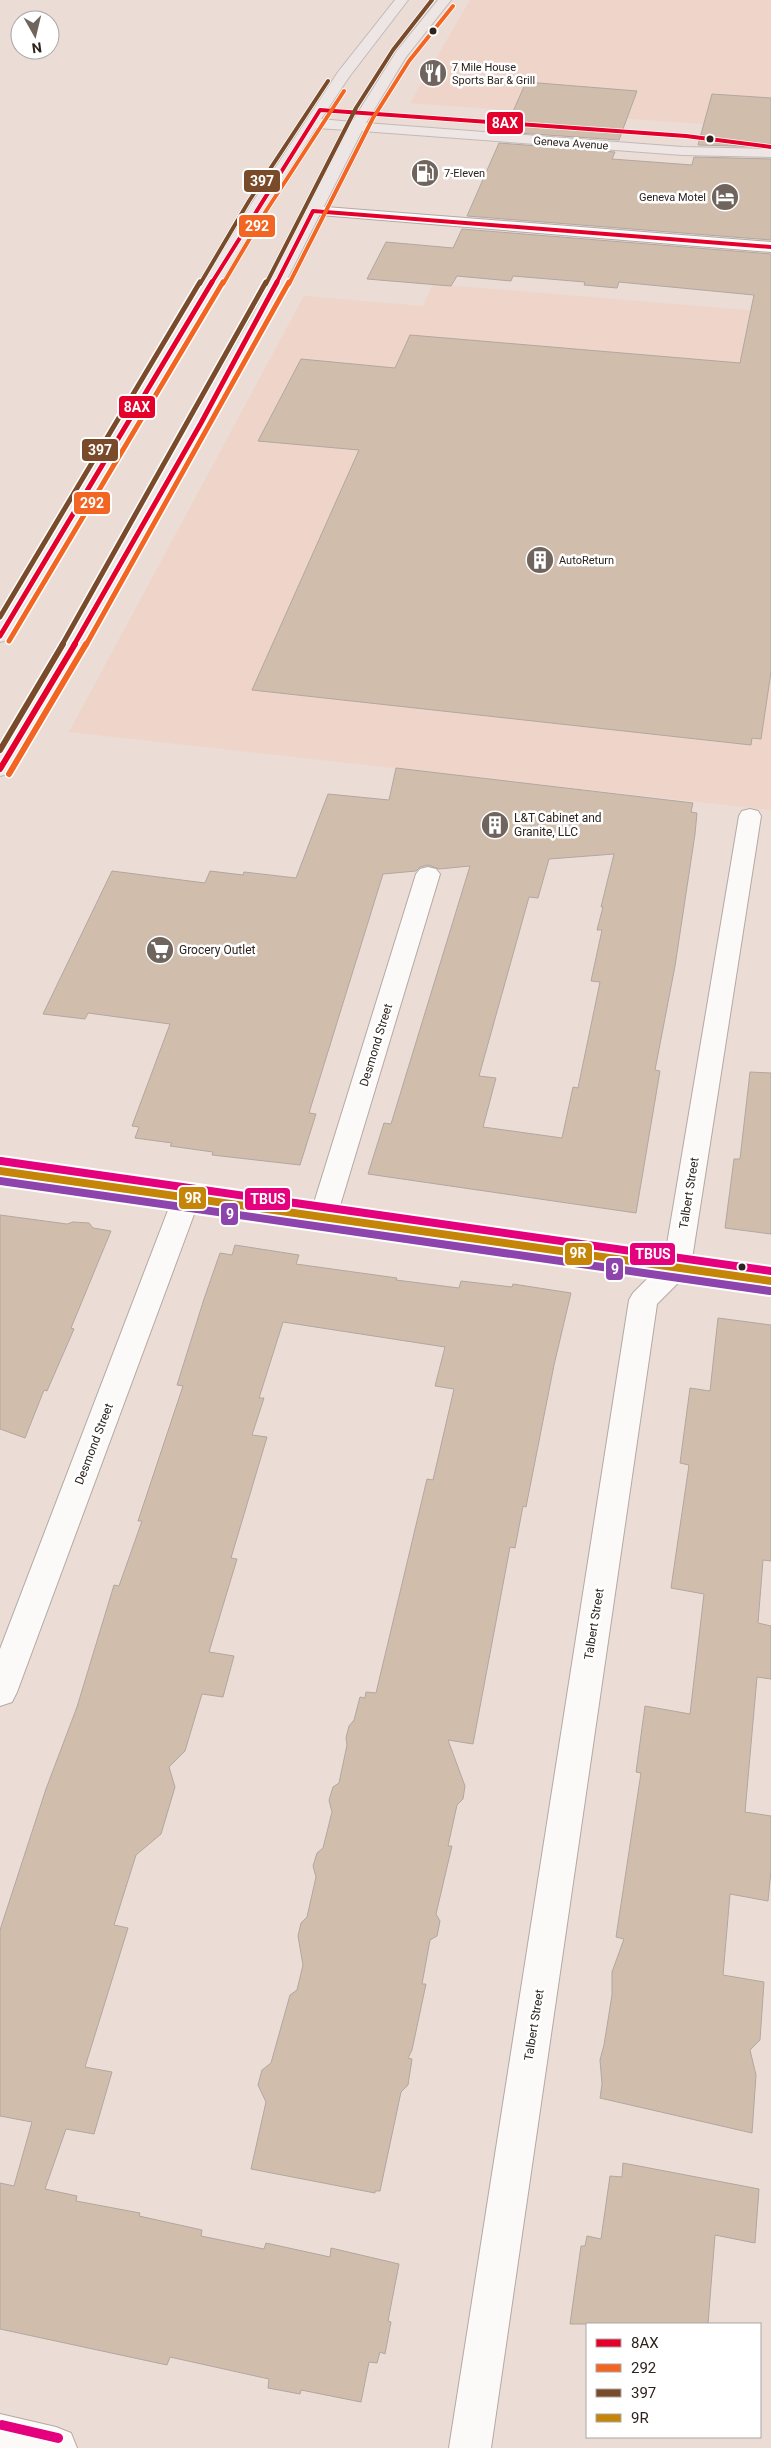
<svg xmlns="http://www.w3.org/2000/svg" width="771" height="2448" font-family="Roboto,sans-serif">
  <rect width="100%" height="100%" fill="#ebdcd6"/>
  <!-- built -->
  <g fill="#eed4c9">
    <path d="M470,0h301v129l-361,-26z"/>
    <path d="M433,284l338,28v498l-702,-78 235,-436 119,10z"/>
  </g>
  <!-- building -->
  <g fill="#d1bdac" stroke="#b1a7a1" fill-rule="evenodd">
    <path d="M526,82l111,9 -18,49 -115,-8z"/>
    <path d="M712,94l59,4v49l-73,-2z"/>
    <path d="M499,143l116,9 -3,7 80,6 2,-8 77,2v81l-304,-24z"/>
    <path d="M462,229l309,25v418l-10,67 -9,-1 -1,7 -499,-55 107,-240 -101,-9 43,-82 94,9 15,-33 330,28 14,-68 -135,-13 -2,6 -33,-3 1,-3 -72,-6 -2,5 -54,-5 -6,10 -84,-7 19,-37 67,6z"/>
    <path d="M396,768l297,35 -2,9 6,1 -2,21 -20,132 -20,104 5,1 -24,142 -268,-39 16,-51 7,1 79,-258 -31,3 -11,-4 -8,2 -4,4 -33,3 -74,239 7,1 -16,51 -88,-10 1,-3 -43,-6 2,-3 -37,-5 4,-11 -7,-1 38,-102 -82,-11 -3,6 -42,-5 69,-143 93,12 5,-12 33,4 1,-3 52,6 32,-84 61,6zM614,854l-13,53h2l-6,23h5l-11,51 9,1 -22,106 -5,-1 -11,51 -79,-11 13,-49 -17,-2 50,-179 9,1 11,-39z"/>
    <path d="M750,1072l21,1v161l-46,-6 9,-69h6z"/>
    <path d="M0,1215l67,9 6,-2 16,1 4,5 18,3 -40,97 3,1 -27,62 -3,-1 -19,48 -25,-9z"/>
    <path d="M235,1245l64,10 -3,9 101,14 -1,2 63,8 2,-7 51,6 1,-3 58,9 -17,72 -28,142 -3,-1 -8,42 -5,-1 -37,197 -25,-4 17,46 -2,13 -6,6 -9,41h4l-16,68 4,7 -3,15 -7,4 -8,44h4l-14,66 -4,8 4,1 -4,26 -7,7 -21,99h-5v2l-124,-24 15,-67 -8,-17 4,-15 9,-7 19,-68 7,-5 6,-25 -5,-29 3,-13 6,-6 9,-40 -3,-11 4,-13 6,-5 9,-36 -3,-12 4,-13 6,-4 8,-38 -1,-7 3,-12 5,-6 6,-23 5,1 1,-6 10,1 51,-214 6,1 21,-91 -19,-3 10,-39 -162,-25 -24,76h5l-12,37 15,2 -36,121 6,1 -28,93 25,4 -11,41 -21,-3 -17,57 -16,16 6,20 -14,47 -25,21 -22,70 14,3 -43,139 27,5 -18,62 -28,-5 -21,60 32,7 -1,5 64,12 -1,3 63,14 -1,6 63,13 2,-6 64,14 1,-9 68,16 -11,57 3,1 -6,32 -5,-2 -3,11 -8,-1 -8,40 -60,-12 -1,4 -32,-6 1,-9 -99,-22 -3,8 -167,-36v-146l14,3 18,-64 -32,-6v-186l46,-141 31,-82 37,-122 5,1 23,-65h-4l45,-135 -6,-1 27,-86 16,-46 12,2z"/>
    <path d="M718,1318l53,7v236l-8,-1 -5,63 13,3v53l-14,-2 -12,135 26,4v55l-3,30 -38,-7 -7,81 41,7 -4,58 -10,10 6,25 -4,58 -152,-35 2,-14 -2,-24 4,-15 8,-50v-23l12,-33 -8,-2 25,-164 -5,-1 9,-66 45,8 14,-120 -33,-6 18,-123 -9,-2 10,-75 20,3z"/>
    <path d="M623,2163l136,26 -4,54 -40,-8 -7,89h-138l11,-78h4l2,-10 14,3 9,-63 12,1z"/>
  </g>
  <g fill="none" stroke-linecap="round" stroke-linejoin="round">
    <defs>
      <g id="minor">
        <path d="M313,206l458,36v10l-463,-38 -3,-3z"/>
        <path d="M750,809l8,2 3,5 -69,443 79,12v20l-89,-12 -25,25 -166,1144h-42l180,-1148 4,-7 19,-19 -456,-65 -179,483 -5,10 -12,4v-57l170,-444 -170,-25v-18l313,44 103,-332 4,-5 8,-2 8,2 4,5 -101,335 326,47 74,-440 3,-5z"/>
      </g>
      <path id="tertiary" d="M0,2414l56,13 15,6 6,15h-77z"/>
      <path id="primary" d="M395,0h13l-59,77 -28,42 31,3 44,-70 42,-52h13l-45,57 -40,66 316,24 89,2v8l-89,-2 -320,-24 -91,180 -198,353 -62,105 -3,5 -8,2v-25l53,-87 202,-353 93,-181 -32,-2 -50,78 -256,430 -3,4 -7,2v-23l250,-413 88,-134z"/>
    </defs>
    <!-- minor casing -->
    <use href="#minor" stroke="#b4a9a4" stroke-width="2"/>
    <!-- tertiary casing -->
    <use href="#tertiary" stroke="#b4a9a4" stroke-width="2"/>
    <!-- primary casing -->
    <use href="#primary" stroke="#c2bab7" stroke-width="2"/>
    <!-- minor -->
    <use href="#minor" fill="#fcfaf9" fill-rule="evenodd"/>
    <!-- tertiary -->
    <use href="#tertiary" fill="#fcfaf9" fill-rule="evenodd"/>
    <!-- primary -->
    <use href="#primary" fill="#eee6e5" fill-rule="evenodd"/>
    <defs>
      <g id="bus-1-far2">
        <path d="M211,284l109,-174 366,26 85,11"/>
        <path d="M276,284l37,-73 458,36"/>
      </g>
      <g id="bus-1-far1">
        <path d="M0,636l212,-354"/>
        <path d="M74,645l127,-222 76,-141"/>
      </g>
      <path id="bus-1" d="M0,769l75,-125"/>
      <g id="bus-2-far2">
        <path d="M223,284l43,-73 78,-120"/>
        <path d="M289,284l84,-166 36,-57 44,-55"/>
      </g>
      <g id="bus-2-far1">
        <path d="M9,641l214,-359"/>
        <path d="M86,645l203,-363"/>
      </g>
      <path id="bus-2" d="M9,774l77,-130"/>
      <g id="bus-3-far2">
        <path d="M200,284l49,-83 79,-120"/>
        <path d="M266,284l90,-176 37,-58 39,-50"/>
      </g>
      <g id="bus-3-far1">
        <path d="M0,617l200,-335"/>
        <path d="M62,645l204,-363"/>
      </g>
      <path id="bus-3" d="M0,750l63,-106"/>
      <path id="bus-4" d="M0,1171l771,110"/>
      <path id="bus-5" d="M0,1181l770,110"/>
      <path id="bus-6-far1" d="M1,1161l770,110"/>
      <path id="bus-6" d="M2,2425l56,13"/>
    </defs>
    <!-- bus-1-far2 casing -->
    <use href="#bus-1-far2" stroke="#fff" stroke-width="5.5"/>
    <!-- bus-1-far1 casing -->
    <use href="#bus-1-far1" stroke="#fff" stroke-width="8"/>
    <!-- bus-1 casing -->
    <use href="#bus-1" stroke="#fff" stroke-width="9"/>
    <!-- bus-2-far2 casing -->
    <use href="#bus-2-far2" stroke="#fff" stroke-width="5.5"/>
    <!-- bus-2-far1 casing -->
    <use href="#bus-2-far1" stroke="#fff" stroke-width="8"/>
    <!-- bus-2 casing -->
    <use href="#bus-2" stroke="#fff" stroke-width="9"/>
    <!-- bus-3-far2 casing -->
    <use href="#bus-3-far2" stroke="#fff" stroke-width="5.5"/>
    <!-- bus-3-far1 casing -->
    <use href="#bus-3-far1" stroke="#fff" stroke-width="8"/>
    <!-- bus-3 casing -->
    <use href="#bus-3" stroke="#fff" stroke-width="9"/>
    <!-- bus-4 casing -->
    <use href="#bus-4" stroke="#fff" stroke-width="12"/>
    <!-- bus-5 casing -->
    <use href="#bus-5" stroke="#fff" stroke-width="12"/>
    <!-- bus-6-far1 casing -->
    <use href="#bus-6-far1" stroke="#fff" stroke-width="12"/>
    <!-- bus-6 casing -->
    <use href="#bus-6" stroke="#fff" stroke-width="14"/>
    <!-- bus-1-far2 -->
    <use href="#bus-1-far2" stroke="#e4002b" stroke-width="4"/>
    <!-- bus-1-far1 -->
    <use href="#bus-1-far1" stroke="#e4002b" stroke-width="5"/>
    <!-- bus-1 -->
    <use href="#bus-1" stroke="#e4002b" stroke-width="6"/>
    <!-- bus-2-far2 -->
    <use href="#bus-2-far2" stroke="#f26522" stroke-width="4"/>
    <!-- bus-2-far1 -->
    <use href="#bus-2-far1" stroke="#f26522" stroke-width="5"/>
    <!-- bus-2 -->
    <use href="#bus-2" stroke="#f26522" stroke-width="6"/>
    <!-- bus-3-far2 -->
    <use href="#bus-3-far2" stroke="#7a4b2a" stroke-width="4"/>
    <!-- bus-3-far1 -->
    <use href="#bus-3-far1" stroke="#7a4b2a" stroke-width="5"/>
    <!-- bus-3 -->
    <use href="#bus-3" stroke="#7a4b2a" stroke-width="6"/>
    <!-- bus-4 -->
    <use href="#bus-4" stroke="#c48508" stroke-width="8"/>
    <!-- bus-5 -->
    <use href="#bus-5" stroke="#8e44ad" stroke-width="8"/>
    <!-- bus-6-far1 -->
    <use href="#bus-6-far1" stroke="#e5007d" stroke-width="8"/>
    <!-- bus-6 -->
    <use href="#bus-6" stroke="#e5007d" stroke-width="10"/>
  </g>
  <!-- icons -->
  <defs>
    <symbol id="restaurant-disc" viewBox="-11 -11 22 22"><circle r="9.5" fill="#70645e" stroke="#fff"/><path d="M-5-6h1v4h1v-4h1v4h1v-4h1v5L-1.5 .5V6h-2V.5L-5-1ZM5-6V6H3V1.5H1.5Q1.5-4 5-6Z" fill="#fff"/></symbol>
    <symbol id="fuel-disc" viewBox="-11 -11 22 22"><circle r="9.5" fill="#70645e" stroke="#fff"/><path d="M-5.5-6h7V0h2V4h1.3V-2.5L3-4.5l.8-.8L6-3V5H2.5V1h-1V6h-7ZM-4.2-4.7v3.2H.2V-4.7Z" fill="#fff"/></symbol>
    <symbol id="hotel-disc" viewBox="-11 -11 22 22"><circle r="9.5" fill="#70645e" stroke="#fff"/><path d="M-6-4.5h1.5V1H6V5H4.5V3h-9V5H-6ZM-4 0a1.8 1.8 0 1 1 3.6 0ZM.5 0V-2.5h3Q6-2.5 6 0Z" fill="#fff"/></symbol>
    <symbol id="building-disc" viewBox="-11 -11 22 22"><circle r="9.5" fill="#70645e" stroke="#fff"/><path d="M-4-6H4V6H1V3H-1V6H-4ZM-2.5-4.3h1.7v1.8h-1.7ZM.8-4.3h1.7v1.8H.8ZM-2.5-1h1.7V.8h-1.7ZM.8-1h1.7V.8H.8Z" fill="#fff"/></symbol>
    <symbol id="supermarket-disc" viewBox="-11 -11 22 22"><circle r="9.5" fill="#70645e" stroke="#fff"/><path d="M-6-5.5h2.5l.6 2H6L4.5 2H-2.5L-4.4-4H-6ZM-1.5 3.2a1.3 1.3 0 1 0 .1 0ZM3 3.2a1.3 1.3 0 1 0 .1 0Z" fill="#fff"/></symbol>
  </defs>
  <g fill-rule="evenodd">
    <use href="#restaurant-disc" x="417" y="57" width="32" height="32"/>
    <use href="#fuel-disc" x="409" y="157" width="32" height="32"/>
    <use href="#hotel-disc" x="709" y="181" width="32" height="32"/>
    <use href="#building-disc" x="524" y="544" width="32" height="32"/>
    <use href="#building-disc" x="479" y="809" width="32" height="32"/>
    <use href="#supermarket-disc" x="144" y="934" width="32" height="32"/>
  </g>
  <!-- markers -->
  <g fill="#2d231e" stroke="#fff" stroke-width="2">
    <circle cx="433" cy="31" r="4.5"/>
    <circle cx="710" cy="139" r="4.5"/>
    <circle cx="742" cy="1267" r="4.5"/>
  </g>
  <g text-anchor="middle" stroke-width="5" stroke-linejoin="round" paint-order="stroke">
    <!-- far-poi labels -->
    <g font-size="11" fill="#2d231e" stroke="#fff" text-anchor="start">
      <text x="452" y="71">7 Mile House<tspan x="452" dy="13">Sports Bar &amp; Grill</tspan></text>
      <text x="444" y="177">7-Eleven</text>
      <text x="706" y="201" text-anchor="end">Geneva Motel</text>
      <text x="559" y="564">AutoReturn</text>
    </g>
    <!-- far-street labels -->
    <g font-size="11" fill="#2d231e" stroke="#fff">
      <text transform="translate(571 143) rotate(4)" y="4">Geneva Avenue</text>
    </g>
    <!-- poi labels -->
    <g font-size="12" fill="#2d231e" stroke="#fff" text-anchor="start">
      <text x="514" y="822">L&amp;T Cabinet and<tspan x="514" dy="14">Granite, LLC</tspan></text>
      <text x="179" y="954">Grocery Outlet</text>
    </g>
    <!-- street labels -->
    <g font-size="12" fill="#2d231e" stroke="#fff">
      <text transform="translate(376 1045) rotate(-73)" y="4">Desmond Street</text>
      <text transform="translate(689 1193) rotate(-81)" y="4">Talbert Street</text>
      <text transform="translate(94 1444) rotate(-69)" y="4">Desmond Street</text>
      <text transform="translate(594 1624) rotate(-81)" y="4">Talbert Street</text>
      <text transform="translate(534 2025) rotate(-81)" y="4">Talbert Street</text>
    </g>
  </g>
  <g stroke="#fff" stroke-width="2">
    <rect x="486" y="111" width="38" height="24" rx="5" fill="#e4002b"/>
    <rect x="243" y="169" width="38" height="24" rx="5" fill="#7a4b2a"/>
    <rect x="238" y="214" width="38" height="24" rx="5" fill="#f26522"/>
    <rect x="118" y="395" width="38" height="24" rx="5" fill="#e4002b"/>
    <rect x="81" y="438" width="38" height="24" rx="5" fill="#7a4b2a"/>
    <rect x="73" y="491" width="38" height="24" rx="5" fill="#f26522"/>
    <rect x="178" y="1186" width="29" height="24" rx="5" fill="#c48508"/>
    <rect x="244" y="1187" width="47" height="24" rx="5" fill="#e5007d"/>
    <rect x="220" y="1202" width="19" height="24" rx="5" fill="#8e44ad"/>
    <rect x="564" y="1242" width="29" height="24" rx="5" fill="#c48508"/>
    <rect x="629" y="1242" width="47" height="24" rx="5" fill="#e5007d"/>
    <rect x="605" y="1257" width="19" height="24" rx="5" fill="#8e44ad"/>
  </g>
  <g font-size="14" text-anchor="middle" font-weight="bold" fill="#fff">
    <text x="505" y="128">8AX</text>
    <text x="262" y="186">397</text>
    <text x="257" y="231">292</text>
    <text x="137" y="412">8AX</text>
    <text x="100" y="455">397</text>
    <text x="92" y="508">292</text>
    <text x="193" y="1203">9R</text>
    <text x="268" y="1204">TBUS</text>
    <text x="230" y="1219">9</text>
    <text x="578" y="1258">9R</text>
    <text x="653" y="1259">TBUS</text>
    <text x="615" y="1274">9</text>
  </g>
  <!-- legend -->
  <rect x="586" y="2323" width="175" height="115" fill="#ffffff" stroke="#aba7a5"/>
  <rect x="596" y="2339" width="25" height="8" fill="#e4002b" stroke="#aba7a5"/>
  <text x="631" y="2348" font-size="15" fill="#2d231e">8AX</text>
  <rect x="596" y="2364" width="25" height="8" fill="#f26522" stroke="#aba7a5"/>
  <text x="631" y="2373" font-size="15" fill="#2d231e">292</text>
  <rect x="596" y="2389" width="25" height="8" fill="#7a4b2a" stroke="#aba7a5"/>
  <text x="631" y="2398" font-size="15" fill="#2d231e">397</text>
  <rect x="596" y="2414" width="25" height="8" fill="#c48508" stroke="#aba7a5"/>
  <text x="631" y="2423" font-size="15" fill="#2d231e">9R</text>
  <!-- north arrow -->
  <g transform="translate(35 35) rotate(172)"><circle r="24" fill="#ffffff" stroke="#aba7a5"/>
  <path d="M0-4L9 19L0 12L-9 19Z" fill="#70645e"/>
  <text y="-8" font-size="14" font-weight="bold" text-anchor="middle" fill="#2d231e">N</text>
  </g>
</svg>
